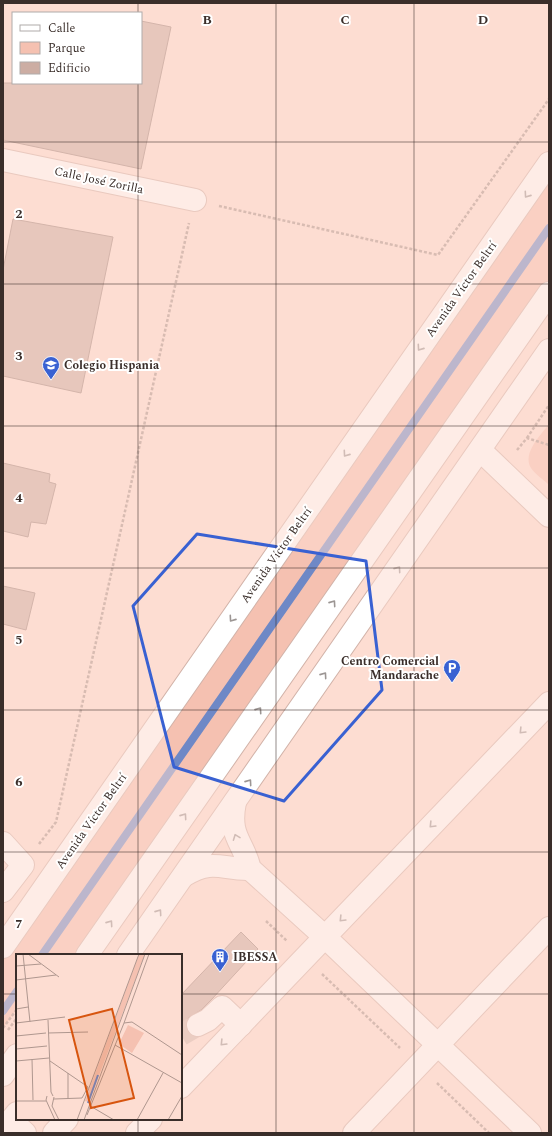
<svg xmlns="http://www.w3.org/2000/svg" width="552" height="1136" font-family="Spectral,serif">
  <rect width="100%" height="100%" fill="#fdddd2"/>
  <!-- green -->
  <g fill="#f5c1b1">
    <path d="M549,163v130l-462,662h-70v54l-14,19v-82z"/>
    <path d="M549,424v61c-5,-5 -14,-11 -18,-17 -9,-15 10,-33 18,-44z"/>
  </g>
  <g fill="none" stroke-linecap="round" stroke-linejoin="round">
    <!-- stream -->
    <g stroke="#6e88c6" stroke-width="8">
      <path d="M42,955l507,-727"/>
      <path d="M3,1011l14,-20"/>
    </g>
  </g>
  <!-- building -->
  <g fill="#ccada3" stroke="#a2857b">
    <path d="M141,21l30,6 -30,142 -138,-29v-57h138z"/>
    <path d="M13,219l100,18 -32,156 -78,-17v-106z"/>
    <path d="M3,463l47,11 -1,8 7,2 -10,40 -15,-2 -3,15 -25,-6z"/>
    <path d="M3,586l32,7 -9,37 -23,-6z"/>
    <path d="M241,932l17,17 -46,50 -11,11 -13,8 -2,10 -5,5v-38z"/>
  </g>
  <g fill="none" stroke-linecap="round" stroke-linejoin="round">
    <!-- minor-tunnel -->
    <path stroke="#d6bab0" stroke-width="22" stroke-dasharray="22 11" stroke-linecap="butt" d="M181,1035l17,-10"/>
    <defs>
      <g id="minor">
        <path d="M3,160l192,40"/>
        <path d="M480,450l69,66"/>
        <path d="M235,802c-7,35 8,38 15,67l75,68 205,196"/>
        <path d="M3,843l20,22 -20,26"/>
        <path d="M185,875c29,-17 37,-5 65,-6"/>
        <path d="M128,955l421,-605"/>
        <path d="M198,1025l10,-5 14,-13 19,18"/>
        <path d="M181,1087l368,-384"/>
        <path d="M12,1121l13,12"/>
        <path d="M3,1130l14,-17"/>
        <path d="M54,1133l13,-14"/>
        <path d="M137,1133l14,-14"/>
        <path d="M354,1133l195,-205"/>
      </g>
      <g id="major">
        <path d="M3,947l546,-784"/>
        <path d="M87,955l462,-662"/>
        <path d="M3,1075l14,-20"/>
      </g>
    </defs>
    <!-- minor casing -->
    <use href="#minor" stroke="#d2b3a9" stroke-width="24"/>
    <!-- major casing -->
    <use href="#major" stroke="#d2b3a9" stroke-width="24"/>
    <!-- path -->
    <g stroke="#ab948c" stroke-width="2.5" stroke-dasharray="3 2" stroke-linecap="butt">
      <path d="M219,206l219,49 111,-156"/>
      <path d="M527,438l22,-33"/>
      <path d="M517,450l10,-12 22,7"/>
      <path d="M39,844l17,-22 133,-599"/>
      <path d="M266,921l21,20"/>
      <path d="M322,974l78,74"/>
      <path d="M3,1028l14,-19"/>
      <path d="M8,1030l9,-12"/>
      <path d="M437,1083l52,50"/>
    </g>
    <!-- minor -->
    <use href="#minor" stroke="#fff" stroke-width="22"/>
    <!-- major -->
    <use href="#major" stroke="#fff" stroke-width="22"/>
  </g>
  <!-- one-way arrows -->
  <defs><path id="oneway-chevron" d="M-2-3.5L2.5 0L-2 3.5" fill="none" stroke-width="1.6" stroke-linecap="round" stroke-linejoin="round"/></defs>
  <g stroke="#9c9694">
    <use href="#oneway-chevron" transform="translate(527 195) rotate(125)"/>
    <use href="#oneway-chevron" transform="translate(420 348) rotate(125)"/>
    <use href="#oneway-chevron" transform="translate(346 454) rotate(125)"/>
    <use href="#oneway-chevron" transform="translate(398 569) rotate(-55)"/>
    <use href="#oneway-chevron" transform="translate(333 603) rotate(-55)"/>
    <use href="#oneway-chevron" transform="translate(232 619) rotate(125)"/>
    <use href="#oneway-chevron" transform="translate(324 675) rotate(-55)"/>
    <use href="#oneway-chevron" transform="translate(259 710) rotate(-55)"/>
    <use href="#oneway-chevron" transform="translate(522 731) rotate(134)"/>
    <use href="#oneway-chevron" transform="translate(249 782) rotate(-55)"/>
    <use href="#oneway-chevron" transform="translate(184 816) rotate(-55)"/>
    <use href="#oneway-chevron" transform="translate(432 825) rotate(134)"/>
    <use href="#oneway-chevron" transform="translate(236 837) rotate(-111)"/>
    <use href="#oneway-chevron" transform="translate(159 912) rotate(-55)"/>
    <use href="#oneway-chevron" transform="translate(342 919) rotate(134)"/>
    <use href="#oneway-chevron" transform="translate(110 923) rotate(-55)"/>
    <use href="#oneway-chevron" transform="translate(223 1043) rotate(134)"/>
  </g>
  <!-- marked area -->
  <path d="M0 0H552V1136H0ZM197,534l169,27 16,129 -98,111 -110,-34 -41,-161z" fill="#fdddd2" fill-opacity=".55" fill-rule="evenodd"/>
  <path fill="none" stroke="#3961d2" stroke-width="3" stroke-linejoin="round" d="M197,534l169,27 16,129 -98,111 -110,-34 -41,-161z"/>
  <!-- grid -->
  <path fill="none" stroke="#3a2e2a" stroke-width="1" stroke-opacity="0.55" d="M138,3v10M276,3v1130M414,3v1130M138,83v872M3,142h546M3,284h546M3,426h546M3,568h546M3,710h546M3,852h546M3,994h14M181,994h368M138,1119v14"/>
  <!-- icons -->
  <defs>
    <symbol id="school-pin" viewBox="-11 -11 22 30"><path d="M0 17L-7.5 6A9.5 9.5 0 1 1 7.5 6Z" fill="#3961d2" stroke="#fff"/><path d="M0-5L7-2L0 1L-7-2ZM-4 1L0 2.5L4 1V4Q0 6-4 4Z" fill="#fff"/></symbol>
    <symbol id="parking-pin" viewBox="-11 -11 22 30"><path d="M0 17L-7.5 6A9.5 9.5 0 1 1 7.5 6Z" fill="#3961d2" stroke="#fff"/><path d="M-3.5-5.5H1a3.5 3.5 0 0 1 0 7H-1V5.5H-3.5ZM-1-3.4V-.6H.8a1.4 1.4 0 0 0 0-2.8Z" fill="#fff"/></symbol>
    <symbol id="building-pin" viewBox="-11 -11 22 30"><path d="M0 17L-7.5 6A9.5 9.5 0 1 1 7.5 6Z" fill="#3961d2" stroke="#fff"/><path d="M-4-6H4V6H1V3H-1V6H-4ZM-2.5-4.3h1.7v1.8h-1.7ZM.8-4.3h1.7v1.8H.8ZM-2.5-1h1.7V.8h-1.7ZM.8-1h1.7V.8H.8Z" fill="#fff"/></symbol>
  </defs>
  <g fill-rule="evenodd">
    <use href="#school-pin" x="41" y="355" width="20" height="27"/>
    <use href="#parking-pin" x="442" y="658" width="20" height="27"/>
    <use href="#building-pin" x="210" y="947" width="20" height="27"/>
  </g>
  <g text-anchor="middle" stroke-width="4" stroke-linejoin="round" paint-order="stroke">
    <!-- street labels -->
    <g font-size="12" fill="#3a2e2a" stroke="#fff">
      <text transform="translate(99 180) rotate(12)" y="4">Calle José Zorilla</text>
      <text transform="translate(461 289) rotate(-55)" y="4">Avenida Víctor Beltrí</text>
      <text transform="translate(276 555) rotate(-55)" y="4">Avenida Víctor Beltrí</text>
      <text transform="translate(91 821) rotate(-55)" y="4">Avenida Víctor Beltrí</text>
    </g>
    <!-- poi labels -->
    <g font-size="12" font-weight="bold" fill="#3a2e2a" stroke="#fff" text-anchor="start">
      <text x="64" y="369">Colegio Hispania</text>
      <text x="439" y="665" text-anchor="end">Centro Comercial<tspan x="439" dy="14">Mandarache</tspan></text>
      <text x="233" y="961">IBESSA</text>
    </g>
  </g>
  <!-- overview -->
  <g transform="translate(16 954)">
    <rect width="166" height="166" fill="#fdddd2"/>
    <path d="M123,0h6l-56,148 -4,-1zM112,71l16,8 -12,20 -13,-9z" fill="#f5c1b1"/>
    <path fill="none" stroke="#6e88c6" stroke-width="2" d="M72,149l10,-28"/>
    <path fill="none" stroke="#af978f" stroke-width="1" d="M7,0l7,68M12,0l31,23M0,12l25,-2M0,26l40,-5M0,55l12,-2M32,66l3,72 2,4M0,69l49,-6M108,69l25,-69M32,79l40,-1M0,82l30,-3M99,91l67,38M0,95l31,-3M16,105l1,41M0,107l33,-3M34,107l38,26 -6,11 -28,1M52,119v26M31,142l-1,4 9,20M38,143l-2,9 7,14M0,147h30M76,153l22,13M71,161l37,-92 8,-1 50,33M61,166l62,-166M68,166l61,-166M121,166l26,-47M152,166l14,-24"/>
    <path fill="#d7550f" fill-opacity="0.15" stroke="#d7550f" stroke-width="2" d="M96,55l22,89 -43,10 -22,-88z"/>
    <rect width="166" height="166" fill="none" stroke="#3a2e2a" stroke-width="2"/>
  </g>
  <g font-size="13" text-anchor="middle" font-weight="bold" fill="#3a2e2a" stroke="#fff" stroke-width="4" stroke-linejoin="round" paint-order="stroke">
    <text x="207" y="24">B</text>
    <text x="345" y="24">C</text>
    <text x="483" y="24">D</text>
    <text x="19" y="218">2</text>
    <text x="19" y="360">3</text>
    <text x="19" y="502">4</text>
    <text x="19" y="644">5</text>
    <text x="19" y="786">6</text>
    <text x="19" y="928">7</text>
  </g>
  <!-- border -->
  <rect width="552" height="1136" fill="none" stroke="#3a2e2a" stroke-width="8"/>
  <!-- legend -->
  <rect x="12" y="12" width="130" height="72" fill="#ffffff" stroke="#b0abaa"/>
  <rect x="20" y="25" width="20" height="6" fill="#ffffff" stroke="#b0abaa"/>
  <text x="48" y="32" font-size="12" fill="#3a2e2a">Calle</text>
  <rect x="20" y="42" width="20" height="12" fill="#f5c1b1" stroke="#b0abaa"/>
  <text x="48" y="52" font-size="12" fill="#3a2e2a">Parque</text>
  <rect x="20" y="62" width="20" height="12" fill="#ccada3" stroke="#b0abaa"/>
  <text x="48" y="72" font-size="12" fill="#3a2e2a">Edificio</text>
</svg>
